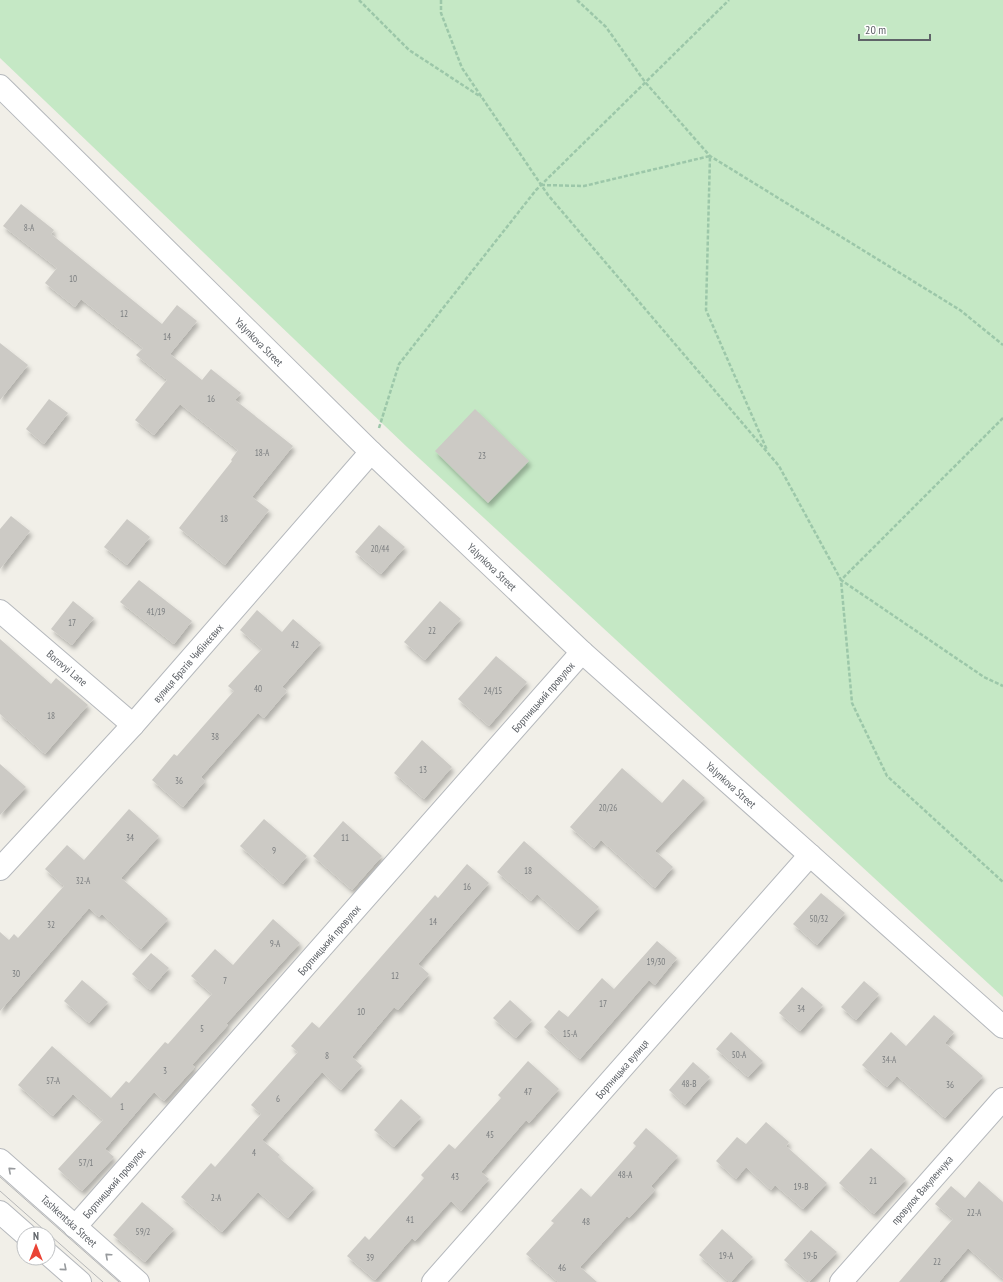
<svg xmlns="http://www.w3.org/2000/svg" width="1003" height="1282" font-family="'PT Sans Narrow',sans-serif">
  <defs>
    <filter id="shadow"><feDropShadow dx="2.5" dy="4.5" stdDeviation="2" flood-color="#0004"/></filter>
  </defs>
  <rect width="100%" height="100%" fill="#f1efe8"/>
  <!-- green -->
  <path fill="#c5e8c5" d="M0,0h1003v997l-596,-550 -407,-389z"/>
  <!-- building -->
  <g fill="#cccac5" filter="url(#shadow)">
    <path d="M21,204l33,26 -3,4 111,90 15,-19 20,16 -27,33 32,26 9,-11 30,24 -6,7 58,46 -41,51 17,13 -44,55 -46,-37 53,-67 -1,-1 7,-10 -58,-46 -26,31 -19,-15 32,-40 -31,-25 7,-7 -62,-49 -6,8 -30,-24 12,-15 -54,-42z"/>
    <path d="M0,343l28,22 -28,35z"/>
    <path d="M49,399l19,14 -24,31 -18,-15z"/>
    <path d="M475,409l54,52 -41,42 -53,-52z"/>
    <path d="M11,516l19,15 -30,38v-40z"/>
    <path d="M127,519l23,18 -23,28 -23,-18z"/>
    <path d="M379,525l26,22 -24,27 -26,-22z"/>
    <path d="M139,580l53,41 -18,23 -54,-42z"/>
    <path d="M73,601l21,17 -22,27 -21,-16z"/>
    <path d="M440,601l21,18 -36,41 -21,-18z"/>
    <path d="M257,610l25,22 11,-13 28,24 -39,44 5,4 -23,27 -6,-5 -57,64 4,4 -22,26 -31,-27 22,-26 3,2 57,-65 -6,-5 34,-37 -22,-19z"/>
    <path d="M0,639l51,45 5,-6 32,27 -43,49 -45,-40z"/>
    <path d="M496,656l31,26 -38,44 -31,-27z"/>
    <path d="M422,740l30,27 -28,32 -30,-26z"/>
    <path d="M0,764l26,23 -26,28z"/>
    <path d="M622,768l40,35 21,-24 22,19 -50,53 18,16 -18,21 -54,-48 -7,8 -24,-21z"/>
    <path d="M129,809l30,27 -38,42 47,41 -27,30 -39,-35 -3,3 -10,-9 -89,103v-79l9,8 5,-6 4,4 46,-52 -19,-17 22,-24 17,15z"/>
    <path d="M264,819l43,37 -24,28 -43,-38z"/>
    <path d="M343,821l39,35 -30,34 -39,-34z"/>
    <path d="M524,841l75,66 -21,23 -41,-36 -6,7 -34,-29z"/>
    <path d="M467,864l22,19 -71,81 11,10 -31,36 -4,-3 -42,50 10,9 -21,24 -19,-18 -60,68 18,15 -2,2 36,31 -26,30 -30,-26 -36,40 -41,-35 30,-34 4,4 46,-53 -10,-9 47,-53 -7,-6 21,-24 7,6 116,-133 3,3z"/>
    <path d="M821,893l24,20 -28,32 -24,-21z"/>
    <path d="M273,919l27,24 -74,81 2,1 -36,40 3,2 -31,34 -10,-9 -49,57 9,8 -32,34 -24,-22 45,-49 -30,-26 -20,22 -35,-31 34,-39 59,52 15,-17 3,2 36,-41 3,2 44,-50 -21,-18 24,-27 18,16z"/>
    <path d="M657,941l20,17 -22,27 -6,-5 -69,79 -36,-32 15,-17 9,7 34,-39 12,11z"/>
    <path d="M151,953l18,15 -19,22 -18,-16z"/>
    <path d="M82,980l26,22 -19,21 -25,-22z"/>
    <path d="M864,981l15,13 -23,26 -15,-13z"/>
    <path d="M802,987l21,18 -23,26 -21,-18z"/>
    <path d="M510,1000l22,20 -16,18 -23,-20z"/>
    <path d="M934,1015l20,17 -9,11 38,33 -38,42 -48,-42 -10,11 -25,-22 29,-33 15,14z"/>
    <path d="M731,1032l32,29 -15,16 -32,-28z"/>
    <path d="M528,1061l31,28 -30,34 -3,-3 -45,52 8,7 -28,32 -10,-10 -36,40 -3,-3 -37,42 -28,-24 18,-20 4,4 55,-62 -3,-3 28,-31 6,5 46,-51 -3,-3z"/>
    <path d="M693,1062l17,15 -25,28 -16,-15z"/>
    <path d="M401,1099l20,18 -27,30 -20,-17z"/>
    <path d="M766,1122l23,20 -3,4 41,37 -24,26 -28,-24 -4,5 -25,-23 -10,12 -20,-18 21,-24 9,7z"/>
    <path d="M646,1128l32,28 -27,30 4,4 -26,28 -2,-2 -47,51 17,15h-39l-32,-28 28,-31 -3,-2 30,-33 10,9 45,-51 -3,-3z"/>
    <path d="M871,1148l35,31 -32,35 -35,-31z"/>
    <path d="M979,1181l24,21v77l-35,-31 -29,34h-40l54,-63 -18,-15 16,-18 14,12z"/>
    <path d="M142,1202l32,27 -29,33 -32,-27z"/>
    <path d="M722,1229l31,28 -22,25h-2l-30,-27z"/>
    <path d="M811,1230l26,22 -28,30 -25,-22z"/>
  </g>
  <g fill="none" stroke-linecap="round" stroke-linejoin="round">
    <defs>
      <g id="minor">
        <path d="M0,86l371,366 211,200 421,375"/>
        <path d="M0,611l133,114"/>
        <path d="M0,869l133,-144 238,-273"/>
        <path d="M0,1160l138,122"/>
        <path d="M0,1212l25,22"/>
        <path d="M75,1227l507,-575"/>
        <path d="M48,1254l32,28"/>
        <path d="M433,1282l377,-427"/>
        <path d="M841,1282l162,-183"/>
      </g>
    </defs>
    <!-- minor casing -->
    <use href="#minor" stroke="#b5b8bc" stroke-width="24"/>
    <!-- path -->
    <g stroke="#9cc7a9" stroke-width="2.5" stroke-dasharray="4 2" stroke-linecap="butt">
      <path d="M359,0l50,50 72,47"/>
      <path d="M441,0v13l21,55 86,127 231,271 62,114 11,123 35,73 116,106"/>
      <path d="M577,0l29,27 39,55 65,74 250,154 43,35"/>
      <path d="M541,185l43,1 126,-30 -4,154 61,140"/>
      <path d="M1003,418l-162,162 143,97 19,9"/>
      <path d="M379,428l20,-64 137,-174 193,-190"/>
    </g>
    <!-- minor -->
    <use href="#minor" stroke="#fff" stroke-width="22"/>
    <!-- tram -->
    <g stroke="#b6b7b8" stroke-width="1">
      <path d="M0,1177l119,105"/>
      <path d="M0,1191l103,91"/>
    </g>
  </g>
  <!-- one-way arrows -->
  <defs><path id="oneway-chevron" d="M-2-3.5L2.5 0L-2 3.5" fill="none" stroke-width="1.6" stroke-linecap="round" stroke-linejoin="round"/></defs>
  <g stroke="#979a9d">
    <use href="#oneway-chevron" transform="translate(11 1170) rotate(-138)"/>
    <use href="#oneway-chevron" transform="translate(108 1256) rotate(-138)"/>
    <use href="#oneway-chevron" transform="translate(64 1268) rotate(41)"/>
  </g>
  <g text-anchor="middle" stroke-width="3.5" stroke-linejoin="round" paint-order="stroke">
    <!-- number labels -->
    <g font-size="9" fill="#7a7d7f">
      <text x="29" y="231">8-А</text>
      <text x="73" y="282">10</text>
      <text x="124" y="317">12</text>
      <text x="167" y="340">14</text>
      <text x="211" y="402">16</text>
      <text x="262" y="456">18-А</text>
      <text x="482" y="459">23</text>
      <text x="224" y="522">18</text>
      <text x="380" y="552">20/44</text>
      <text x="156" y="615">41/19</text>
      <text x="72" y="626">17</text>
      <text x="432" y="634">22</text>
      <text x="295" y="648">42</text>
      <text x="258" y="692">40</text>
      <text x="493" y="694">24/15</text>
      <text x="51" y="719">18</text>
      <text x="215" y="740">38</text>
      <text x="423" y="773">13</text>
      <text x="179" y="784">36</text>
      <text x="608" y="811">20/26</text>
      <text x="130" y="841">34</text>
      <text x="345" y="841">11</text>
      <text x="274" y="854">9</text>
      <text x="528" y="874">18</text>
      <text x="83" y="884">32-А</text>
      <text x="467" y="890">16</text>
      <text x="819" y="922">50/32</text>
      <text x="433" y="925">14</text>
      <text x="51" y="928">32</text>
      <text x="275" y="947">9-А</text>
      <text x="656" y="965">19/30</text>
      <text x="16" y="977">30</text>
      <text x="395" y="979">12</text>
      <text x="225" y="984">7</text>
      <text x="603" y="1007">17</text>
      <text x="801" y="1012">34</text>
      <text x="361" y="1015">10</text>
      <text x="202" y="1032">5</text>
      <text x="570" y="1037">15-А</text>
      <text x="739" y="1058">50-А</text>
      <text x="327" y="1059">8</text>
      <text x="889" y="1063">34-А</text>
      <text x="165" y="1074">3</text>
      <text x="53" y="1084">57-А</text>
      <text x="689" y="1087">48-В</text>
      <text x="950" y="1088">36</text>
      <text x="528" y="1095">47</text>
      <text x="278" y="1102">6</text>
      <text x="122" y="1110">1</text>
      <text x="490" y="1138">45</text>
      <text x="254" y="1156">4</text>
      <text x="86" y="1166">57/1</text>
      <text x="625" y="1178">48-А</text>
      <text x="455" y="1180">43</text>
      <text x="873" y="1184">21</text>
      <text x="801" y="1190">19-В</text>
      <text x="216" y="1201">2-А</text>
      <text x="974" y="1216">22-А</text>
      <text x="410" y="1223">41</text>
      <text x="586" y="1225">48</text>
      <text x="143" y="1235">59/2</text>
      <text x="726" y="1259">19-А</text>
      <text x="810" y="1259">19-Б</text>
      <text x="370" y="1261">39</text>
      <text x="937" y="1265">22</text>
      <text x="562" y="1271">46</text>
    </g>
    <!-- street labels -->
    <g font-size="11" fill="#5f6368" stroke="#fff">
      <text transform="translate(259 342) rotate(45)" y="4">Yalynkova Street</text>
      <text transform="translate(492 567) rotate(44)" y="4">Yalynkova Street</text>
      <text transform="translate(188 663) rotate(-49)" y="4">вулиця Братів Чибінєєвих</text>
      <text transform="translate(67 668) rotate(40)" y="4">Borovyi Lane</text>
      <text transform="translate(543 697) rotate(-49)" y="4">Бортницький провулок</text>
      <text transform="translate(731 785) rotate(42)" y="4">Yalynkova Street</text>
      <text transform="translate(329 940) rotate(-49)" y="4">Бортницький провулок</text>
      <text transform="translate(622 1069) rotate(-49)" y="4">Бортницька вулиця</text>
      <text transform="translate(114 1183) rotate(-49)" y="4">Бортницький провулок</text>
      <text transform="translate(922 1190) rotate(-49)" y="4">провулок Вакуленчука</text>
      <text transform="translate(69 1221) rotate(42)" y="4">Tashkentska Street</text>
    </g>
  </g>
  <!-- north arrow -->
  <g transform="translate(36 1246)"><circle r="19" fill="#ffffff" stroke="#bfc1c3"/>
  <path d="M0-3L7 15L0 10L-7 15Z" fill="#ea4335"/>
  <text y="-6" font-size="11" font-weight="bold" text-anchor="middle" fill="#5f6368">N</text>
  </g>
  <!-- scale -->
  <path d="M859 34v6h71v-6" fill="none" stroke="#5f6368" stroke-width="2"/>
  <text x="865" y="34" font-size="12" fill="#5f6368" stroke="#ffffff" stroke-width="3" paint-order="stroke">20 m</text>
</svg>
